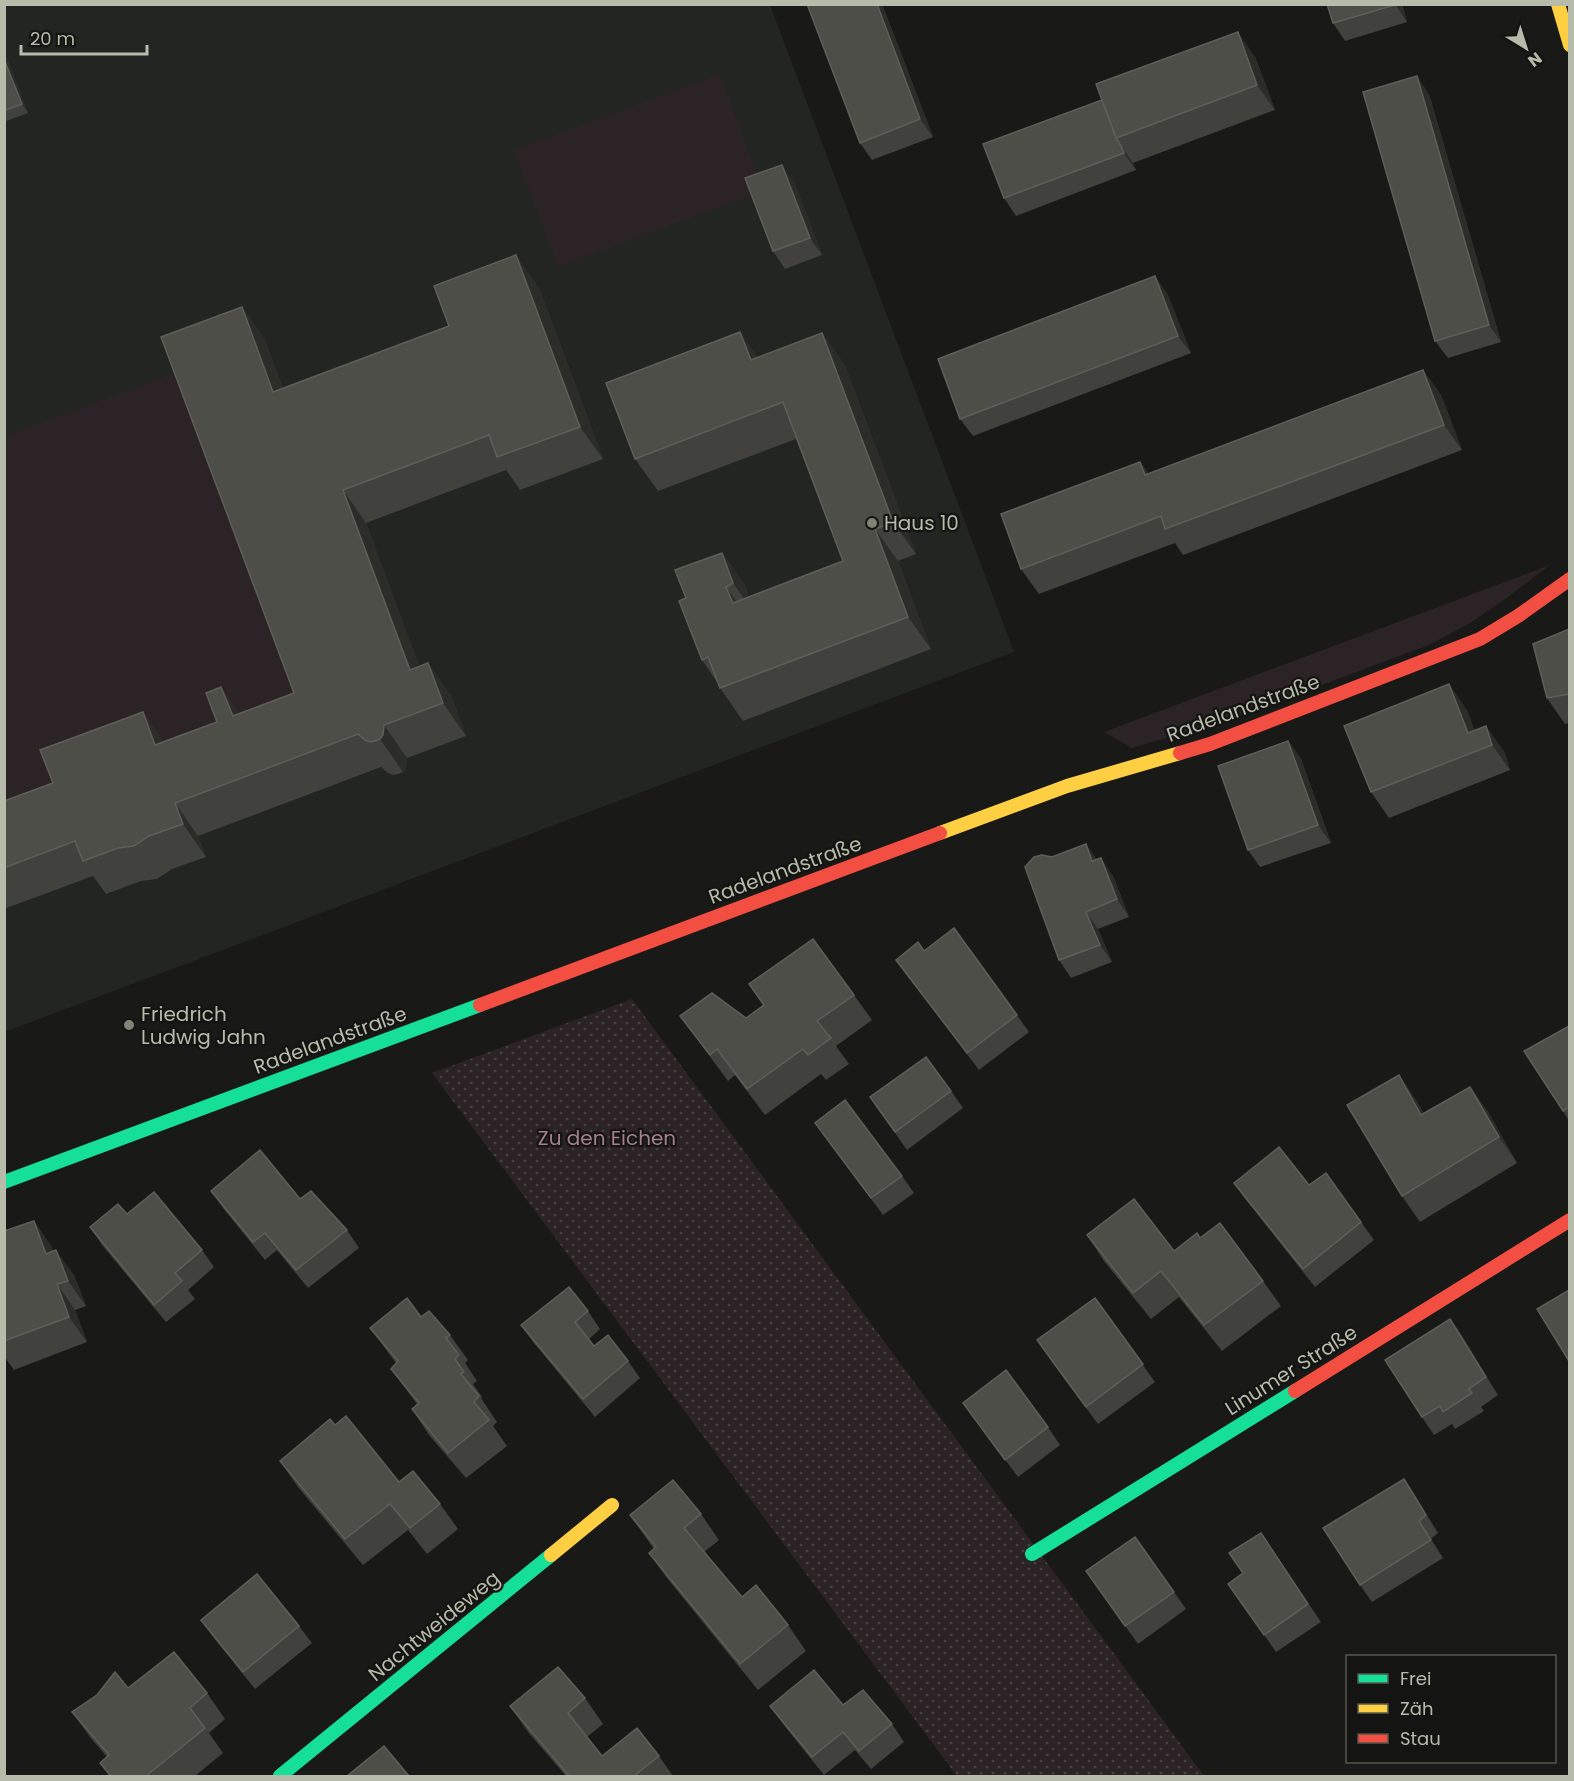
<svg xmlns="http://www.w3.org/2000/svg" width="1574" height="1781" font-family="Poppins,sans-serif">
  <defs>
    <pattern id="garden-dots" width="8" height="8" patternUnits="userSpaceOnUse" patternTransform="scale(1.5)"><rect width="8" height="8" fill="#2c2327"/><path d="M2 2h.1M6 6h.1" fill="none" stroke="#484144" stroke-width="1.8" stroke-linecap="round"/></pattern>
  </defs>
  <rect width="100%" height="100%" fill="#191918"/>
  <!-- built -->
  <path fill="#232522" d="M5,5h765l244,647 -1009,380z"/>
  <!-- green -->
  <g fill="#2c2327">
    <path d="M720,74l43,117 -205,76 -44,-117z"/>
    <path d="M184,370l133,355 -312,88v-377z"/>
    <path d="M1550,565l-46,35 -34,23 -39,21 -192,72 -107,32 -28,-16z"/>
  </g>
  <!-- garden -->
  <path fill="url(#garden-dots)" d="M632,999l572,777h-247l-525,-703z"/>
  <g fill="none" stroke-linecap="round" stroke-linejoin="round">
    <!-- fast -->
    <g stroke="#16e098" stroke-width="14">
      <path d="M4,1182l476,-177"/>
      <path d="M1032,1554l263,-163"/>
      <path d="M280,1776l271,-221"/>
    </g>
    <!-- slow -->
    <g stroke="#ffcf43" stroke-width="14">
      <path d="M1558,4l12,41"/>
      <path d="M940,833l127,-47 113,-33"/>
      <path d="M551,1555l61,-50"/>
    </g>
    <!-- jam -->
    <g stroke="#f24e42" stroke-width="14">
      <path d="M1180,753l30,-9 270,-105 38,-23 52,-37"/>
      <path d="M480,1005l460,-172"/>
      <path d="M1295,1391l275,-171"/>
    </g>
  </g>
  <!-- wall -->
  <g fill="#41413d">
    <path d="M807,4h75l51,133 -61,23 -12,-17z"/>
    <path d="M1327,4h75l5,18 -62,19 -12,-18z"/>
    <path d="M4,51l24,62 -24,9z"/>
    <path d="M1255,57l20,53 -142,53 3,7 -120,46 -12,-18z"/>
    <path d="M1429,94l72,248 -53,16 -13,-17z"/>
    <path d="M794,182l28,73 -37,14 -12,-18z"/>
    <path d="M539,288l64,171 -83,31 -14,-20 -140,53 53,143 9,-3 23,33 15,40 -59,22 -1,9 -3,5 -5,2 -5,1 -5,-2 -7,-6 -183,69 8,21 -34,12 -15,10 -16,2 -35,13 -13,-18 -89,33v-108l49,-18 90,-71 20,29 131,-48 -52,-386 23,33 18,49 166,-63z"/>
    <path d="M1167,293l24,60 -218,83 -13,-17z"/>
    <path d="M740,332l18,26 64,-25 23,33 71,188 -18,7 33,88 -188,72 -23,-33 -3,-6 -15,-22 -16,-62 36,-45 23,32 4,12 94,-36 -47,-122 -138,52 -23,-32z"/>
    <path d="M1423,370l18,25 21,55 -279,105 -8,-12 -136,51 -18,-25 119,-107 9,12z"/>
    <path d="M1569,629v94l-4,1 -18,-26z"/>
    <path d="M1467,710l7,20 30,21 6,19 -121,48 -18,-26z"/>
    <path d="M1288,741l13,18 30,84 -71,24 -12,-17z"/>
    <path d="M1052,857l45,3 16,16 16,41 -31,12 14,33 -41,16 -12,-18z"/>
    <path d="M954,928l75,104 -50,38 -83,-110 28,-9z"/>
    <path d="M749,984l105,11 18,25 -36,26 13,18 -23,16 -5,-6 -56,41 -30,-40 -7,6 -48,-65 66,2 17,-13z"/>
    <path d="M1569,1026v95l-6,-10z"/>
    <path d="M1470,1087l18,25 29,51 -97,59 -18,-26 14,-96 8,14z"/>
    <path d="M951,1091l12,17 -56,42 -37,-53z"/>
    <path d="M815,1123l87,53 12,17 -31,22z"/>
    <path d="M1326,1173l48,67 -59,47 -69,-87 -12,-17 75,2z"/>
    <path d="M211,1191l89,8 47,31 12,18 -51,40 -31,-38 -12,10 -42,-52z"/>
    <path d="M127,1214l75,36 12,17 -26,23 7,9 -29,23 -64,-77 -12,-18z"/>
    <path d="M34,1221l17,25 2,5 21,24 12,31 -11,4 12,32 -73,28 -10,-14v-125z"/>
    <path d="M1087,1235l87,16 26,-13 63,43 18,25 -59,45 -43,-54 -28,22 -47,-58z"/>
    <path d="M1095,1298l60,84 -57,42 -49,-66z"/>
    <path d="M588,1311l12,18 -11,10 5,7 34,15 12,17 -45,39 -61,-74 -13,-18z"/>
    <path d="M421,1317l29,18 18,25 -3,3 12,18 -4,3 9,13 -1,1 16,24 -4,4 14,20 -41,32 -37,-43 -17,-26 5,-5 -26,-35 5,-6 -26,-35z"/>
    <path d="M1450,1319l12,17 36,59 -17,12 3,4 -29,18 -3,-5 -18,11 -12,-18z"/>
    <path d="M963,1403l85,24 12,18 -42,32z"/>
    <path d="M335,1425l64,57 41,22 18,25 -31,25 -19,-24 -45,35 -65,-78 -18,-26z"/>
    <path d="M1404,1479l12,18 22,36 -7,6 12,19 -71,44 -12,-17z"/>
    <path d="M701,1514l18,26 -15,12 38,45 46,28 18,26 -48,39 -91,-112 -18,-25 5,-4 -24,-34z"/>
    <path d="M1135,1537l51,72 -48,35 -52,-73z"/>
    <path d="M1273,1551l48,71 -45,30 -48,-68z"/>
    <path d="M201,1620l98,6 13,17 -57,46 -42,-52z"/>
    <path d="M128,1688l79,5 18,26 -16,14 14,20 -28,23h-86l-9,-13 7,-6 -17,-20 -18,-25z"/>
    <path d="M585,1698l18,26 -16,13 15,19h57l14,20h-107l-38,-44 -18,-26z"/>
    <path d="M843,1705l49,19 12,18 -33,27 -16,-19 -31,25 -41,-51 -13,-18z"/>
  </g>
  <!-- shaded-wall -->
  <g fill="#2c2c29">
    <path d="M877,4h5l51,133 -13,-18z"/>
    <path d="M1395,4h7l5,18z"/>
    <path d="M1238,32l17,25 20,53 -18,-25z"/>
    <path d="M4,51l24,62 -6,-9 -18,-45z"/>
    <path d="M1417,76l12,18 72,248 -12,-17z"/>
    <path d="M1121,146l12,17 3,7 -12,-17z"/>
    <path d="M782,165l12,17 28,73 -12,-17z"/>
    <path d="M516,255l23,33 64,171 -23,-32z"/>
    <path d="M1155,276l12,17 24,60 -13,-17z"/>
    <path d="M242,307l23,33 31,85 -23,-33z"/>
    <path d="M740,332l23,33 -12,-5z"/>
    <path d="M822,333l23,33 71,188 -23,-32z"/>
    <path d="M1423,370l18,25 21,55 -18,-25z"/>
    <path d="M1140,462l18,25 -13,-12z"/>
    <path d="M343,490l23,33 67,179 -23,-32z"/>
    <path d="M875,529l23,32 33,88 -23,-32z"/>
    <path d="M722,553l23,32 11,31 -23,-33z"/>
    <path d="M726,587l23,32 -16,-16z"/>
    <path d="M428,663l23,33 15,40 -23,-33z"/>
    <path d="M1449,684l18,26 15,39 -14,-16z"/>
    <path d="M221,687l23,33 -11,-4z"/>
    <path d="M143,712l23,33h-11z"/>
    <path d="M384,725l23,33 -1,9 -3,5 -23,-33z"/>
    <path d="M1486,726l18,25 6,19 -18,-25z"/>
    <path d="M1288,741l13,18 30,84 -13,-18z"/>
    <path d="M175,803l23,33 8,21 -23,-33z"/>
    <path d="M1086,844l12,17h-6z"/>
    <path d="M1101,858l12,18 16,41 -12,-18z"/>
    <path d="M1086,912l12,17 14,33 -12,-17z"/>
    <path d="M1399,1075l17,25 23,41 -18,-26z"/>
    <path d="M1470,1087l18,25 29,51 -18,-26z"/>
    <path d="M34,1221l17,25 13,33 -18,-25z"/>
    <path d="M56,1250l18,25 12,31 -18,-25z"/>
    <path d="M57,1284l18,26 12,32 -18,-25z"/>
    <path d="M1450,1319l12,17 36,59 -12,-18z"/>
    <path d="M1404,1479l12,18 22,36 -12,-18z"/>
    <path d="M1419,1521l12,18 12,19 -12,-18z"/>
  </g>
  <!-- building -->
  <g fill="#4e4e49" stroke="#5e5f58" stroke-width="1.5">
    <path d="M807,4h70l43,115 -60,24z"/>
    <path d="M1327,4h68v1l-62,18z"/>
    <path d="M1238,32l19,53 -141,53 -20,-54z"/>
    <path d="M4,59l18,45 -18,7z"/>
    <path d="M1417,76l72,249 -54,16 -72,-249z"/>
    <path d="M1102,100l14,38 5,8 3,7 -120,45 -21,-54z"/>
    <path d="M782,165l28,73 -37,13 -28,-73z"/>
    <path d="M516,255l64,172 -83,30 -8,-22 -146,55 67,180 18,-7 15,40 -59,22 -1,10 -3,4 -5,2 -5,1 -5,-2 -7,-6 -183,69 8,21 -34,12 -15,10 -16,2 -35,13 -8,-20 -71,27v-67l49,-18 -13,-33 103,-38 12,33 62,-23 -11,-29 15,-6 12,29 61,-23 -133,-356 81,-30 31,85 176,-66 -15,-40z"/>
    <path d="M1155,276l23,60 -218,83 -22,-60z"/>
    <path d="M740,332l11,28 71,-27 71,189 -18,7 33,88 -188,71 -12,-31 -6,3 -23,-59 7,-3 -11,-28 47,-17 11,30 -7,4 7,16 110,-42 -60,-159 -148,57 -29,-76z"/>
    <path d="M1423,370l21,55 -279,104 -4,-13 -140,53 -20,-55 139,-52 5,13z"/>
    <path d="M1569,629v65l-22,4 -14,-54z"/>
    <path d="M1449,684l19,49 18,-7 6,19 -121,47 -27,-66z"/>
    <path d="M1288,741l30,84 -70,25 -30,-84z"/>
    <path d="M1086,844l6,17 9,-3 16,41 -31,13 14,33 -41,15 -34,-93 9,-10 8,-2 10,2z"/>
    <path d="M954,928l63,87 -50,38 -71,-93 22,-18 6,9z"/>
    <path d="M813,939l41,56 -37,26 14,17 -23,17 -5,-6 -56,40 -30,-40 -7,6 -30,-39 32,-23 34,25 18,-13 -15,-21z"/>
    <path d="M1569,1026v81l-6,4 -39,-60z"/>
    <path d="M926,1057l25,34 -56,41 -25,-35z"/>
    <path d="M1399,1075l22,40 49,-28 29,50 -97,59 -55,-91z"/>
    <path d="M845,1100l57,76 -31,22 -56,-75z"/>
    <path d="M1279,1147l30,38 17,-12 35,49 -58,47 -69,-86z"/>
    <path d="M260,1150l40,49 11,-8 36,39 -51,40 -31,-37 -12,9 -42,-51z"/>
    <path d="M154,1192l48,58 -27,23 7,8 -28,24 -64,-78 28,-23 9,10z"/>
    <path d="M1134,1199l40,52 23,-18 3,5 20,-15 43,58 -59,44 -43,-54 -28,22 -46,-58z"/>
    <path d="M34,1221l12,33 10,-4 12,31 -11,3 12,33 -65,24v-110z"/>
    <path d="M569,1287l19,24 -13,11 19,24 14,-11 20,26 -45,38 -62,-74z"/>
    <path d="M1569,1290v71l-32,-52z"/>
    <path d="M407,1298l14,19 8,-6 21,24 -4,3 13,17 -4,4 9,13 -3,2 18,22 -5,6 15,18 -41,33 -36,-44 7,-6 -28,-34 7,-8 -28,-33z"/>
    <path d="M1095,1298l48,66 -57,43 -49,-67z"/>
    <path d="M1450,1319l36,58 -17,12 3,4 -29,19 -3,-6 -18,11 -37,-57z"/>
    <path d="M1006,1370l42,57 -43,33 -42,-57z"/>
    <path d="M346,1416l53,66 14,-11 27,33 -30,24 -20,-24 -45,35 -65,-78 50,-42 5,6z"/>
    <path d="M1404,1479l22,36 -7,6 12,19 -71,45 -37,-57z"/>
    <path d="M673,1480l28,34 -17,14 58,69 14,-12 32,40 -48,39 -91,-111 7,-6 -26,-32z"/>
    <path d="M1261,1533l47,71 -44,31 -36,-51 15,-11 -14,-20z"/>
    <path d="M1135,1537l39,55 -49,34 -39,-55z"/>
    <path d="M257,1574l42,52 -56,46 -42,-52z"/>
    <path d="M174,1652l33,41 -17,15 15,20 -59,48h-35l-11,-13 9,-8 -37,-43 25,-17 18,-23 13,16z"/>
    <path d="M558,1667l27,31 -17,15 34,43 35,-28 22,28 -25,20h-65l-59,-70z"/>
    <path d="M814,1670l29,35 20,-15 29,34 -33,27 -16,-19 -31,25 -42,-51z"/>
    <path d="M384,1746l25,30h-62z"/>
  </g>
  <!-- markers -->
  <g fill="#808276" stroke="#141512" stroke-width="2">
    <circle cx="872" cy="523" r="6"/>
    <circle cx="129" cy="1025" r="6"/>
  </g>
  <g text-anchor="middle" stroke-width="4.5" stroke-linejoin="round" paint-order="stroke">
    <!-- poi labels -->
    <g font-size="20" fill="#b7bba9" stroke="#141512" text-anchor="start">
      <text x="884" y="530">Haus 10</text>
      <text x="141" y="1021">Friedrich<tspan x="141" dy="23">Ludwig Jahn</tspan></text>
    </g>
    <!-- street labels -->
    <g font-size="20" fill="#b7bba9" stroke="#141512">
      <text transform="translate(1243 708) rotate(-20)" y="7">Radelandstraße</text>
      <text transform="translate(785 870) rotate(-20)" y="7">Radelandstraße</text>
      <text transform="translate(330 1040) rotate(-20)" y="7">Radelandstraße</text>
      <text transform="translate(1291 1370) rotate(-32)" y="7">Linumer Straße</text>
      <text transform="translate(434 1626) rotate(-39)" y="7">Nachtweideweg</text>
    </g>
    <!-- park labels -->
    <g font-size="20" fill="#a77e90" stroke="#141512">
      <text x="607" y="1145">Zu den Eichen</text>
    </g>
  </g>
  <!-- border -->
  <rect width="1574" height="1781" fill="none" stroke="#b7bba9" stroke-width="12"/>
  <!-- legend -->
  <rect x="1346" y="1655" width="210" height="108" fill="#141512" stroke="#55574e" stroke-width="1.5"/>
  <rect x="1358" y="1674" width="30" height="9" fill="#16e098" stroke="#55574e" stroke-width="1.5"/>
  <text x="1400" y="1685" font-size="18" fill="#b7bba9">Frei</text>
  <rect x="1358" y="1704" width="30" height="9" fill="#ffcf43" stroke="#55574e" stroke-width="1.5"/>
  <text x="1400" y="1715" font-size="18" fill="#b7bba9">Zäh</text>
  <rect x="1358" y="1734" width="30" height="9" fill="#f24e42" stroke="#55574e" stroke-width="1.5"/>
  <text x="1400" y="1745" font-size="18" fill="#b7bba9">Stau</text>
  <!-- north arrow -->
  <g transform="translate(1526 48) rotate(142)" stroke="#141512" stroke-width="4.5" paint-order="stroke">
  <path d="M0-4.5L10 22L0 15L-10 22Z" fill="#b7bba9"/>
  <text y="-9" font-size="16" font-weight="bold" text-anchor="middle" fill="#b7bba9">N</text>
  </g>
  <!-- scale -->
  <path d="M21 45v9h126v-9" fill="none" stroke="#b7bba9" stroke-width="3"/>
  <text x="30" y="45" font-size="18" fill="#b7bba9" stroke="#141512" stroke-width="4.5" paint-order="stroke">20 m</text>
</svg>
